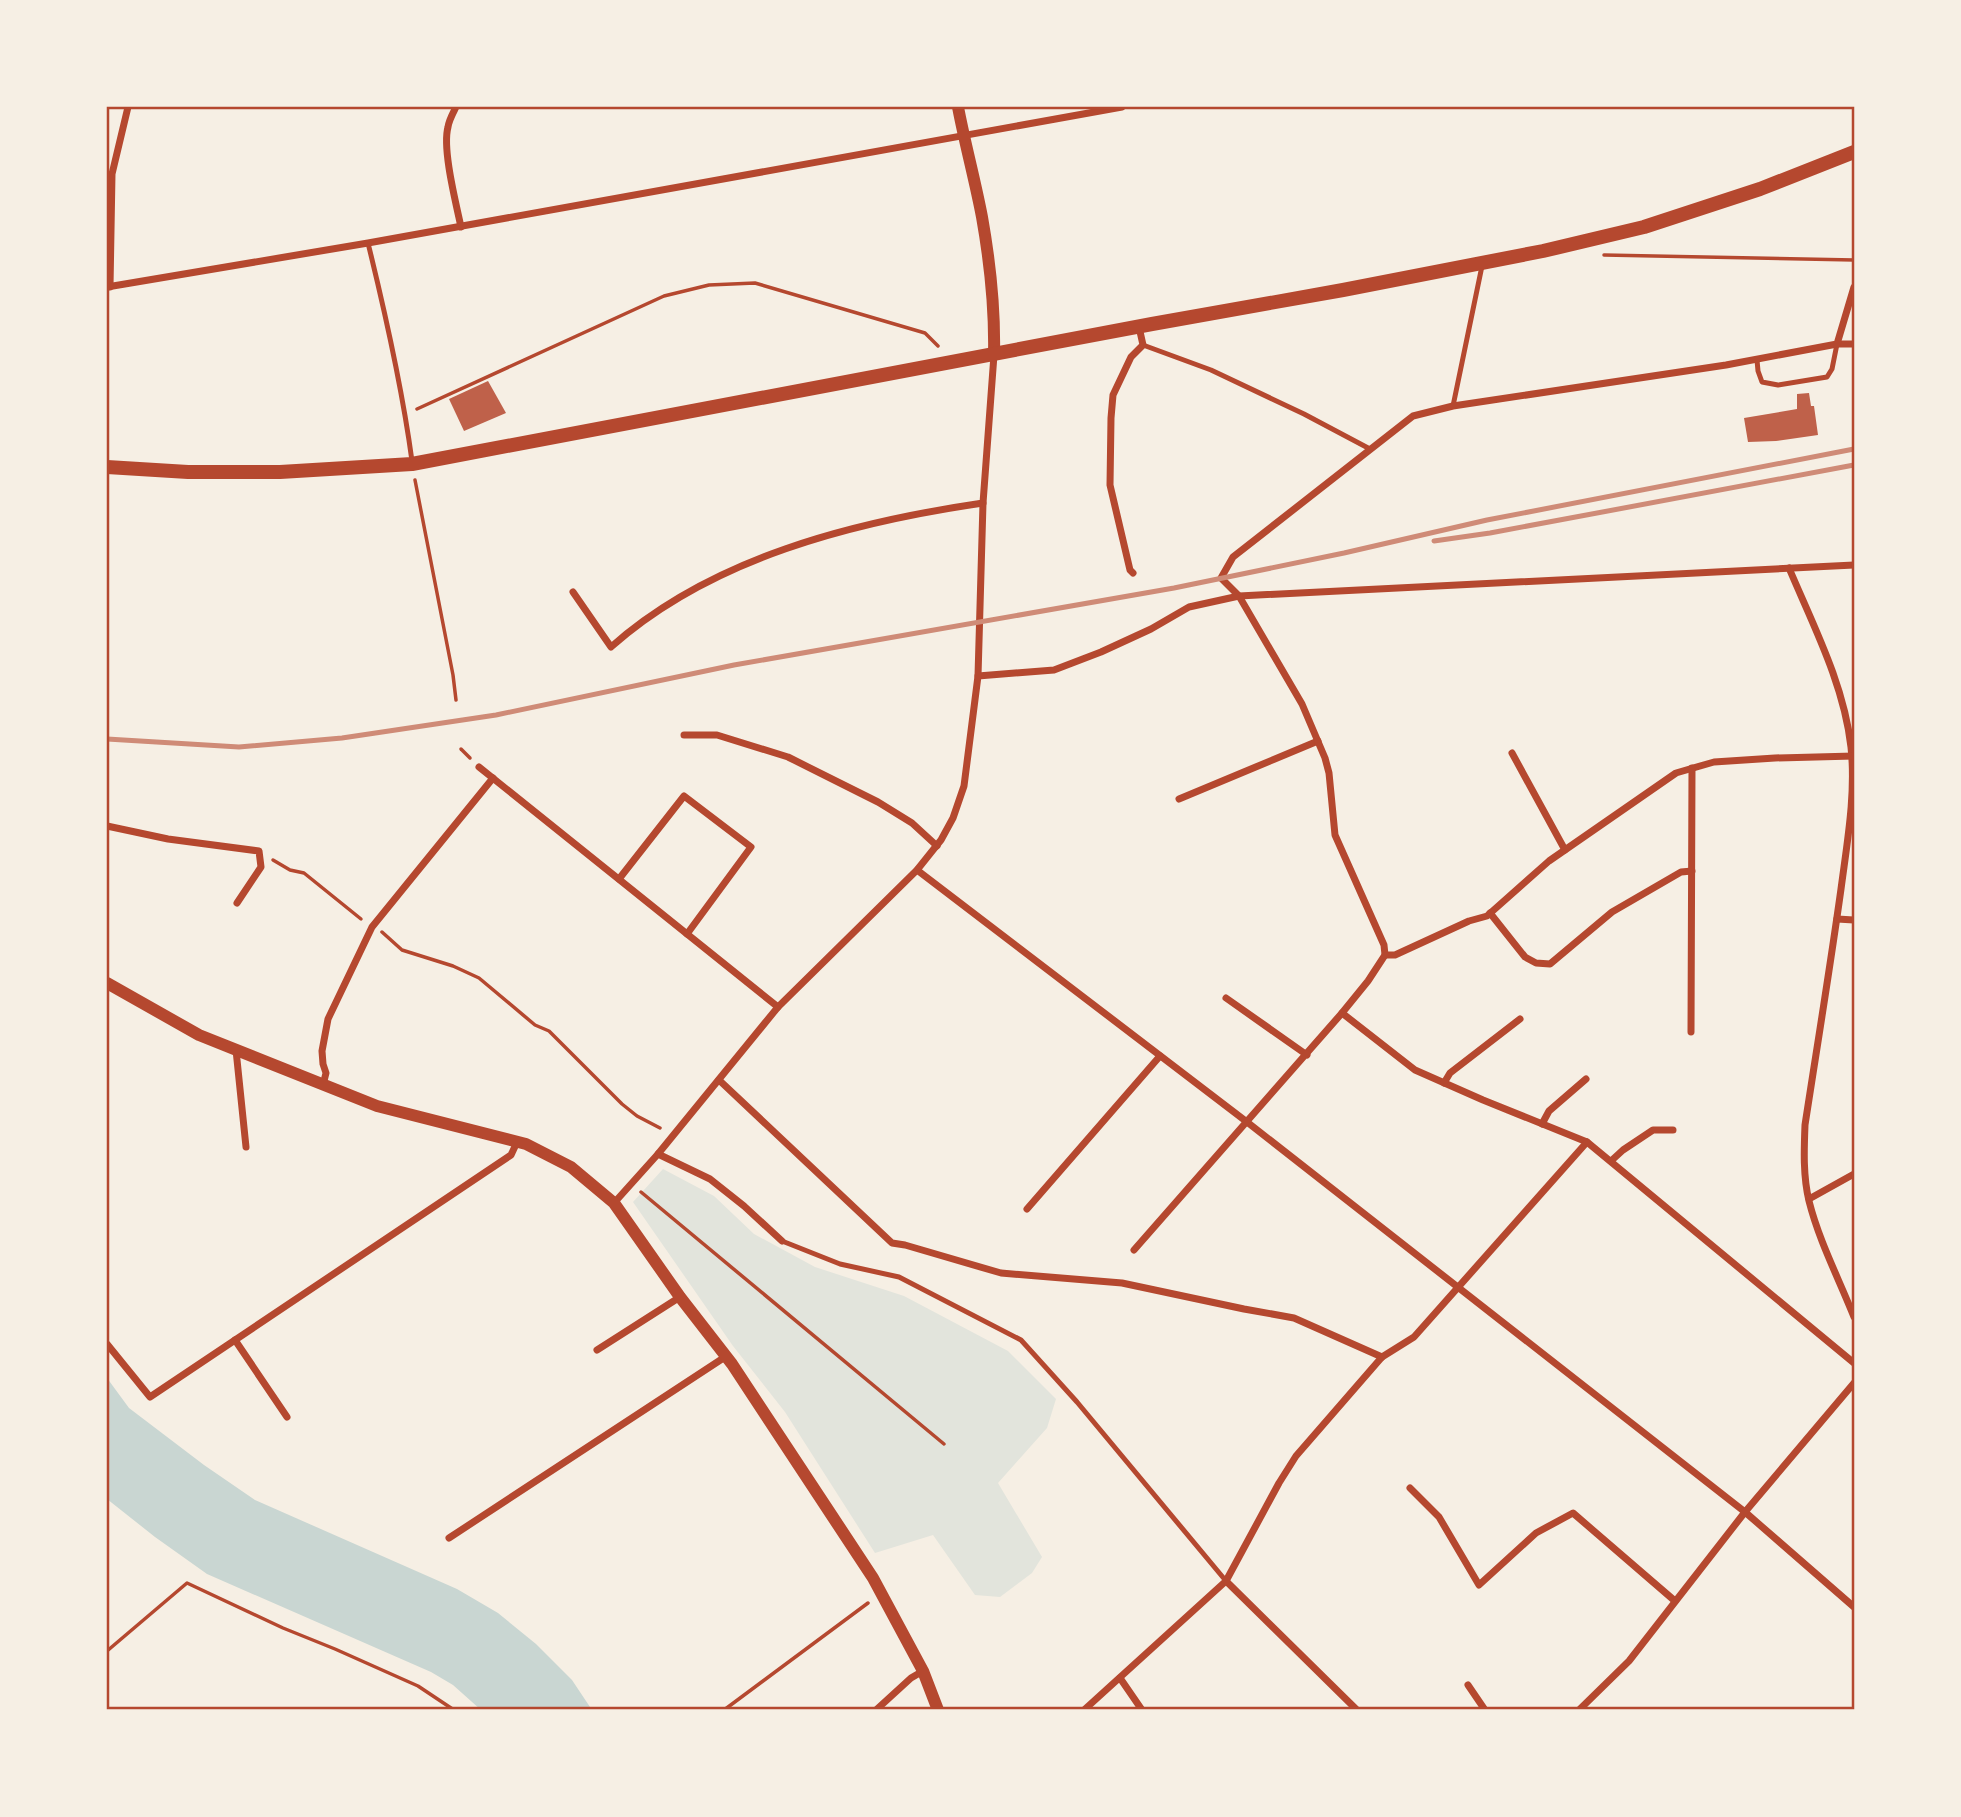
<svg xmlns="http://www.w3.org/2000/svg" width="1961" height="1817" font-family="Roboto,sans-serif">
  <rect width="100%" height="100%" fill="#f6efe4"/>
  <!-- green -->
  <path fill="#e2e4dc" d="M663,1169l51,27 40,38 61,33 89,29 104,55 48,48 -9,29 -49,55 44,74 -10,16 -32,24 -25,-2 -42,-60 -58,18 -90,-141 -52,-66 -100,-144z"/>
  <!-- water -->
  <path fill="#c9d6d2" d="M107,1378l22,30 75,57 51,35 202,89 41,24 38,31 36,36 20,30h-111l-28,-25 -22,-13 -224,-98 -52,-37 -48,-38z"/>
  <!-- building -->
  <g fill="#bf614a">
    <path d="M488,381l18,32 -42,18 -15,-32z"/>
    <path d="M1809,393l2,13h3l4,29 -42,6 -28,1 -4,-24 53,-9v-15z"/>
  </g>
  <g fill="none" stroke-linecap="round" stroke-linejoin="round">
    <!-- path -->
    <g stroke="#b5482f" stroke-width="3.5">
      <path d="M1604,255l250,5"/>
      <path d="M417,409l247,-113 45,-11 46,-2 170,50 13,13"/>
      <path d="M415,480l38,195 3,25"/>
      <path d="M461,749l9,9"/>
      <path d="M273,860l17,10 14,3 57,46"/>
      <path d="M382,932l20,18 51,16 26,12 56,47 14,6 73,73 15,12 23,12"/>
      <path d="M641,1192l303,252"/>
      <path d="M107,1651l80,-68 96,45 52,21 83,37 36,24"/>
      <path d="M724,1710l144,-107"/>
    </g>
    <!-- service -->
    <g stroke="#b5482f" stroke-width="5">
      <path d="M368,243c18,73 34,144 44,218"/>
      <path d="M1143,345l68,25 93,44 66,35"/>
      <path d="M1757,360l1,11 4,11 16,3 49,-8 5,-8 5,-25"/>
      <path d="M1453,406l29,-140"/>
      <path d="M782,1241l58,23 59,13 122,63 56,62 149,179"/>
    </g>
    <!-- minor -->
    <g stroke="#b5482f" stroke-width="7">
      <path d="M456,107c-3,6 -7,13 -8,20 -6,22 8,76 13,100"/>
      <path d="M107,287l261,-44 754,-136"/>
      <path d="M110,287l2,-113 16,-67"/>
      <path d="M1837,344h17"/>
      <path d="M1789,568c24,57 55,116 62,179 5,47 -4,96 -10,142 -11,79 -24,158 -36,236 -1,25 -2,51 4,76 10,40 30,78 45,116"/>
      <path d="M1133,573l-3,-3 -20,-85 1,-67 2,-23 18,-38 12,-12 -4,-18"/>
      <path d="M573,592l38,55c100,-89 242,-125 372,-144"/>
      <path d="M978,676l76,-6 47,-18 50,-23 38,-22 50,-11 615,-31"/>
      <path d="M684,735h33l71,22 90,45 34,21 25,23"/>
      <path d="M1512,753l53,97"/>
      <path d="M479,767l299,240"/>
      <path d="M1179,799l139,-58"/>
      <path d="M107,826l61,13 91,12 2,16 -24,36"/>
      <path d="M917,870l330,252 498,390 109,95"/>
      <path d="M619,879l65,-83 67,51 -64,87"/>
      <path d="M1490,913l35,44 11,6 14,1 62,-52 69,-40 11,-1"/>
      <path d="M1837,919l17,1"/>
      <path d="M1385,955h10l74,-34 18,-5 62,-55 127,-88 38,-11 61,-4 79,-2"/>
      <path d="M1226,998l81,57"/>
      <path d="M1342,1013l73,57 68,30 104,42 267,221"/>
      <path d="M1691,1032l1,-264"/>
      <path d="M236,1050l10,97"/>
      <path d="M719,1080l173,163 13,2 96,28 121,10 122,26 50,9 88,39"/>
      <path d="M1444,1083l6,-10 70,-54"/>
      <path d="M323,1085l3,-12 -3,-9 -1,-13 6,-32 44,-92 121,-149"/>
      <path d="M1542,1124l7,-13 37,-32"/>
      <path d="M658,1154l52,25 34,27 38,35"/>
      <path d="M1611,1161l12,-11 30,-20h20"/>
      <path d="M1809,1199l45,-25"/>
      <path d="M614,1203l44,-49 120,-147 139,-137 24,-30 12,-22 11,-32 14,-110 5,-173 11,-148"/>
      <path d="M1027,1209l133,-153"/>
      <path d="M1134,1250l208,-237 26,-32 17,-26 -1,-10 -49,-110 -6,-62 -4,-15 -23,-54 -63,-108 -18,-18 12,-21 180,-141 40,-10 273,-41 111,-21 17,-57"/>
      <path d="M235,1340l52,77"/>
      <path d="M107,1344l43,53 361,-242 6,-13"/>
      <path d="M597,1350l83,-53"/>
      <path d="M1410,1488l29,29 40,68 57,-52 37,-20 102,88"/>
      <path d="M449,1538l276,-181"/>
      <path d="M1226,1581l131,129"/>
      <path d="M1120,1678l22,32"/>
      <path d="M1468,1685l17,25"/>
      <path d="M876,1710l35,-32 12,-7"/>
      <path d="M1084,1710l142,-129 53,-98 17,-27 86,-99 32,-20 173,-195"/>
      <path d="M1579,1710l50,-49 116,-149 109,-129"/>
    </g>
    <!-- tertiary -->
    <g stroke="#b5482f" stroke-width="12">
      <path d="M958,107c7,37 17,73 24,110 8,45 13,92 12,138"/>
      <path d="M107,983l92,52 178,71 149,38 45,23 43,36 66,94 52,67 141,214 50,93 15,39"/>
    </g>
    <!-- secondary -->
    <path stroke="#b5482f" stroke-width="14" d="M107,467l81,5h92l132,-8 740,-140 191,-34 200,-39 101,-24 116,-38 94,-37"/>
    <!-- rail -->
    <g stroke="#cf8b77" stroke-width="5">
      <path d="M1434,541l56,-8 364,-68"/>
      <path d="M107,739l132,8 103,-9 154,-23 238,-50 440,-77 170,-35 143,-33 367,-71"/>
    </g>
  </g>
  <!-- border -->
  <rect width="1961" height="1817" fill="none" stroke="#f6efe4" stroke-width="217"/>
  <rect x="108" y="108" width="1745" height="1600" fill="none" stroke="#b5482f" stroke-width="2.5"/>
</svg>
